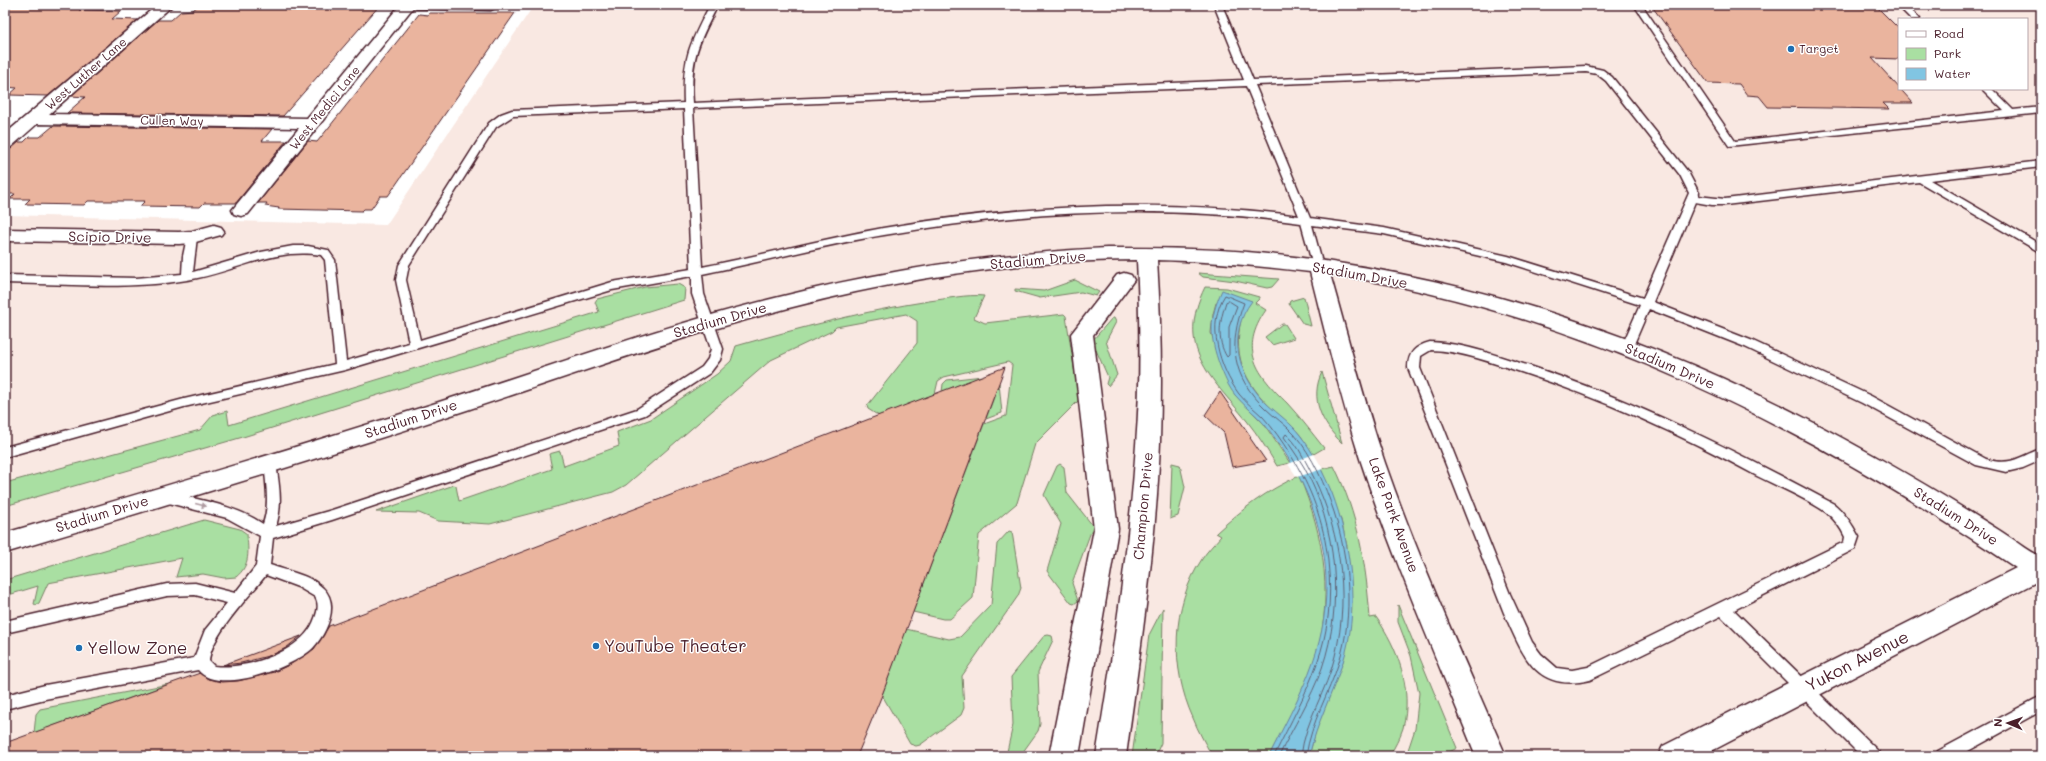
<svg xmlns="http://www.w3.org/2000/svg" width="2046" height="761" font-family="Mali,sans-serif">
  <rect width="100%" height="100%" fill="#fff"/>
  <filter id="ink" filterUnits="userSpaceOnUse"><feTurbulence type="fractalNoise" baseFrequency=".025" numOctaves="2"/><feDisplacementMap in="SourceGraphic" scale="8" xChannelSelector="R" yChannelSelector="G"/><feConvolveMatrix kernelMatrix="1 2 1 2 8 2 1 2 1" color-interpolation-filters="sRGB"/></filter>
  <g filter="url(#ink)">
    <!-- built -->
    <path fill="#f9e8e2" fill-rule="evenodd" d="M534,5h1507v751h-2036v-541l381,10zM1899,19h128v70h-128z"/>
    <!-- green -->
    <g fill="#a9dfa2" stroke="#7a7f66">
      <path d="M1198,273l81,6 -7,8 -5,1 -32,-7 -32,-4z"/>
      <path d="M1075,280l24,12 -3,4 -15,-4 -41,6 -25,-7v-2l29,2z"/>
      <path d="M678,284l7,4 -1,12 -441,137 -238,69v-23l195,-53 13,-15 14,-4 2,14 370,-113 -4,-10 2,-3 48,-12z"/>
      <path d="M1205,287l22,1 32,9v2l-4,4 11,7c-28,40 -9,64 21,93 13,14 25,30 37,45l-12,7c-4,-6 -7,-13 -11,-19 -7,-9 -18,-17 -27,-25 -31,-30 -43,-57 -31,-99l-27,-9 -3,11 -2,19 24,62 29,29 26,39 -13,3c-9,-15 -19,-31 -30,-45 -37,-45 -72,-73 -42,-134z"/>
      <path d="M984,296l-10,22 11,5 79,-9 2,2 13,84 -44,44 -18,59 -38,32 -6,63 -23,21h-7l-30,-7 71,-188 22,-8 6,-51 -4,-3 -64,15 -6,4 -3,13 -56,22 -11,-7 -1,-3 50,-63v-22l-11,-7 -70,13 -4,4 -61,29 -145,125 -13,7 -123,32 -52,-3 -19,-8 -43,-1 78,-27 2,1 3,15 93,-32 -3,-15 11,-3 4,15 55,-20 -2,-14 34,-13 66,-45 14,-13 5,-15c63,-18 128,-35 193,-45 17,-2 38,-7 55,-5z"/>
      <path d="M1304,297l7,29 -8,-2 -14,-20 1,-3z"/>
      <path d="M1112,318h2l2,4 -10,19 11,34 -9,11 -2,-2 2,-7 -16,-36z"/>
      <path d="M1282,324h3l9,14 -22,7 -7,-8z"/>
      <path d="M1322,372l20,71c-20,-19 -33,-44 -20,-71z"/>
      <path d="M983,376l-41,16 1,-8 4,-4z"/>
      <path d="M999,383l3,30 -16,6z"/>
      <path d="M1172,463l8,2 5,22 -7,29 -8,3z"/>
      <path d="M1060,464l4,3 3,26 26,33 -21,57 6,18 -4,3 -3,-1 -24,-32 14,-47 -17,-29 13,-29z"/>
      <path d="M1334,466c24,48 32,98 36,152l6,-1c22,31 37,72 27,111 -3,10 -9,19 -13,28h-81l7,-26 27,-69 4,-115 -6,-26 -20,-51z"/>
      <path d="M1299,476c26,60 36,126 14,190 -11,31 -29,60 -44,90h-57c-7,-13 -14,-25 -19,-38 -23,-51 -22,-112 9,-159 5,-8 13,-16 19,-23l-5,-3c25,-23 51,-43 83,-57z"/>
      <path d="M204,520l36,9 7,5c1,17 4,31 -11,43l-12,1 -21,-4 -27,3 6,-19 -134,25 -9,20 -3,2 -2,-1 4,-18 -33,10v-16z"/>
      <path d="M1009,531l3,1 9,56 -3,8 -56,80 2,32 -3,7 -41,30 -4,1 -6,-2 -28,-49 24,-66 43,10 11,-2 31,-32 6,-61z"/>
      <path d="M1398,605l59,143 -15,8h-36l9,-27 4,-36 -8,-37 -13,-34z"/>
      <path d="M1163,608l-2,135 -6,13h-23l17,-121z"/>
      <path d="M1048,635l4,1 1,4 -15,32 2,52 -2,7 -18,25h-14l7,-31 -2,-48 33,-41z"/>
      <path d="M169,684l-135,49 2,-19 4,-5z"/>
    </g>
    <!-- water -->
    <path fill="#81c5e2" stroke="#6b8399" d="M1222,290l30,11c-26,34 -14,75 15,103 11,10 24,19 33,31 13,16 24,39 32,58 19,50 28,118 11,169 -11,32 -26,61 -34,94h-40c29,-59 58,-104 57,-173 0,-35 -11,-76 -28,-108 -9,-17 -21,-35 -33,-50 -9,-11 -21,-19 -30,-30 -7,-9 -11,-19 -15,-29 -11,-30 -11,-47 2,-76z"/>
    <!-- pier -->
    <path fill="#fff" d="M1314,454l9,15 -26,8 -9,-13z"/>
    <g fill="none" stroke-linecap="round" stroke-linejoin="round">
      <!-- shore -->
      <g stroke="#606174" stroke-width="1">
        <path d="M1229,301l8,5 -8,21v28l-2,2c-11,-17 -7,-37 -1,-55z"/>
        <path d="M1274,756c34,-69 63,-114 54,-195 -4,-39 -17,-74 -38,-107 -8,-13 -17,-26 -27,-37 -8,-8 -17,-14 -24,-23 -20,-27 -33,-70 -14,-99l19,8c-16,41 -12,74 21,105 9,9 20,16 29,26 19,22 31,51 40,78 15,47 20,103 5,150 -10,32 -28,60 -33,94"/>
        <path d="M1279,756c14,-29 32,-57 43,-88 22,-64 15,-141 -18,-201 -6,-10 -13,-20 -20,-30l2,-3c10,8 16,21 22,32 31,58 43,126 27,190 -8,35 -30,64 -34,100"/>
      </g>
    </g>
    <!-- building -->
    <g fill="#eab49e" stroke="#4a1f2b">
      <path d="M5,5l80,1 -6,4 42,1 -9,8 26,1 -90,76 -39,-1 8,-7 -12,-1v-39l3,-2h-3z"/>
      <path d="M199,5h181l-97,111 -216,-3 18,-16 -14,-1 87,-76h13l10,-9 12,-1z"/>
      <path d="M1651,5h224l24,24v30l-27,-1 41,45h-30l6,6 -121,-2 -9,-11 -12,-1 -8,-11 -31,-1z"/>
      <path d="M429,13h86l-127,183h-8l-9,13h-7l-2,2 -84,-2 1,-1 -14,-2 2,-3h-9l50,-62 9,1 9,-11 93,-117 9,1z"/>
      <path d="M53,126l219,3 -10,12h24l-50,62h-32l-4,4 -60,-1 5,-5h-57l-4,4 -59,-1 5,-5h-20l5,-5h-10v-40l14,-12h5l5,-5h11z"/>
      <path d="M1005,367l-123,328 -25,61h-852v-13l195,-70 8,6 14,3 16,-1 36,-9 17,-8 23,-15 15,-23z"/>
      <path d="M1220,392l31,45 -1,1 16,23 -34,6 -8,-34 -19,-18z"/>
      <path d="M301,636l-15,12 -14,7 -31,8 -18,2z"/>
    </g>
    <g fill="none" stroke-linecap="round" stroke-linejoin="round">
      <defs>
        <g id="lane">
          <path d="M404,5l87,1 4,2 -4,2 -84,-2h-3z"/>
          <path d="M710,5h8c-20,38 -28,54 -25,98l551,-23 -30,-75h8l31,75 333,-14 17,4 9,7 76,95 11,21 -1,3 27,3 316,-38v6l-111,13 111,65v8l-122,-71 -194,23h-13l-17,-3 -42,100 100,39 118,55 115,63c25,8 33,-3 55,-10v11l-18,8 -17,4 -30,-7 -114,-62 -117,-56 -96,-38 -18,42h-8l-2,-3 19,-43 -134,-43 -122,-28 -72,-9 11,41 -5,4 -5,-4 -12,-43c-138,-19 -280,-12 -417,12 -61,10 -121,27 -182,39l2,20 19,55 -3,11 -10,13 -65,42 -313,105 -59,18 -3,27c17,6 40,10 53,23 17,16 4,45 -10,60 -19,19 -95,48 -115,22l-153,29 -40,10v-14l40,-10 149,-27 11,-28 22,-27 -32,-8 -28,1 -162,37v-12l162,-37 28,-1 40,10 21,-27 4,-30 -33,-18 -66,-17 -2,-4 2,-4 5,-1c33,8 69,13 97,32 7,-20 3,-40 1,-61l1,-3 5,-2 5,2 1,3c3,22 7,41 0,63l56,-16 305,-101 65,-42 6,-8 3,-10 -19,-55v-18l-80,14 -267,80 -161,37 -179,50v-10l179,-48 151,-35 -10,-104 -4,-5c-48,-8 -88,18 -134,25 -59,10 -122,4 -182,3v-8l131,3 46,-4 1,-18 4,-19 5,-3 5,3 -4,35 68,-20 32,-6h15l20,4 7,10 11,101 63,-18 -13,-63 3,-15 90,-142 12,-9 11,-4 172,-7c-2,-44 6,-60 26,-98zM1586,72l11,2 9,7 74,94 9,18 -46,105 -135,-42 -124,-28 -74,-10 -55,-133zM1246,86l53,130c-137,-18 -280,-11 -416,12 -61,11 -120,27 -181,39l-9,-159zM684,109l7,160 -79,13 -192,58 -14,-60 3,-15 87,-138 17,-11zM266,575l32,12 17,10c4,6 3,14 0,21 -11,34 -69,52 -101,48l-5,-5c2,-26 40,-64 57,-86z"/>
          <path d="M1634,5h8l93,136 269,-30 -22,-22h10l21,21 28,-3v6l-312,33z"/>
          <path d="M1897,5h9l14,14h-9z"/>
          <path d="M1430,342c35,1 67,14 100,24 106,35 206,85 304,138 11,9 18,20 25,33l-4,12 -121,61 144,141 2,5h-19l-140,-140 -131,64c-55,13 -67,-25 -86,-67l-96,-245c0,-16 8,-22 22,-26zM1431,350c31,1 61,13 90,22 82,27 161,63 236,104 22,11 51,23 70,37 8,7 14,15 18,24l-1,5 -256,125 -16,3 -15,-2 -16,-14 -9,-12 -22,-48 -90,-226 1,-12z"/>
          <path d="M2041,696v15l-82,45h-23l2,-5z"/>
        </g>
        <g id="street">
          <path d="M157,5h16l-124,109 258,4 93,-113h15l-167,209 -7,2 -7,-2 -2,-4 67,-82 -262,-4 -26,23 -6,1v-14z"/>
          <path d="M214,225l7,2 3,4 -3,4 -29,8 -13,1 -174,-3v-12l174,3 13,-1z"/>
          <path d="M1107,248c50,0 100,0 151,5 189,17 376,77 545,164 55,29 109,59 162,92 15,9 31,19 46,29 10,6 20,15 30,18v26l-3,-1 -336,175h-44l5,-10 353,-178c-208,-140 -436,-256 -686,-294 18,63 34,127 55,189 35,100 79,196 121,293h-30c-39,-97 -82,-194 -115,-294 -20,-62 -35,-127 -51,-190 -51,-6 -102,-11 -153,-12 4,61 5,122 3,182 -4,105 -20,210 -34,314h-30c17,-103 33,-207 40,-311 5,-62 4,-123 1,-185 -133,0 -267,24 -395,61 -93,26 -184,59 -275,89 -153,50 -307,97 -462,143v-20c145,-42 290,-85 434,-131 113,-36 225,-77 340,-105 107,-27 217,-44 328,-49z"/>
          <path d="M1124,273l7,2 3,5 -41,55 25,194 -39,227h-30l45,-227 -23,-195 46,-59z"/>
        </g>
      </defs>
      <!-- lane casing -->
      <use href="#lane" stroke="#4a1f2b" stroke-width="3"/>
      <!-- street casing -->
      <use href="#street" stroke="#4a1f2b" stroke-width="3"/>
      <!-- lane -->
      <use href="#lane" fill="#fff" fill-rule="evenodd"/>
      <!-- street -->
      <use href="#street" fill="#fff" fill-rule="evenodd"/>
    </g>
    <!-- one-way arrows -->
    <defs><path id="oneway-solid" d="M-6-.8H1V-3.2L6.5 0L1 3.2V.8H-6Z"/></defs>
    <use fill="#ae9aa0" href="#oneway-solid" transform="translate(201 505) rotate(14)"/>
  </g>
  <!-- markers -->
  <g fill="#1f6fb2" stroke="#fff" stroke-width="1.5">
    <circle cx="1791" cy="49" r="4"/>
    <circle cx="596" cy="646" r="4"/>
    <circle cx="79" cy="648" r="4"/>
  </g>
  <g text-anchor="middle" stroke-width="3" stroke-linejoin="round" paint-order="stroke">
    <!-- far-poi labels -->
    <g font-size="12" fill="#4a1f2b" stroke="#fff" text-anchor="start">
      <text x="1799" y="53">Target</text>
    </g>
    <!-- far-street labels -->
    <g font-size="12" fill="#4a1f2b" stroke="#fff">
      <text transform="translate(86 74) rotate(-41)" y="4">West Luther Lane</text>
      <text transform="translate(325 108) rotate(-51)" y="4">West Medici Lane</text>
      <text transform="translate(172 121) rotate(1)" y="4">Cullen Way</text>
    </g>
    <!-- street labels -->
    <g font-size="14" fill="#4a1f2b" stroke="#fff">
      <text transform="translate(110 237) rotate(1)" y="5">Scipio Drive</text>
      <text transform="translate(1038 260) rotate(-5)" y="5">Stadium Drive</text>
      <text transform="translate(1360 275) rotate(10)" y="5">Stadium Drive</text>
      <text transform="translate(720 320) rotate(-16)" y="5">Stadium Drive</text>
      <text transform="translate(1670 366) rotate(23)" y="5">Stadium Drive</text>
      <text transform="translate(411 419) rotate(-18)" y="5">Stadium Drive</text>
      <text transform="translate(1143 506) rotate(-85)" y="5">Champion Drive</text>
      <text transform="translate(102 514) rotate(-17)" y="5">Stadium Drive</text>
      <text transform="translate(1394 515) rotate(70)" y="5">Lake Park Avenue</text>
      <text transform="translate(1956 516) rotate(32)" y="5">Stadium Drive</text>
    </g>
    <!-- near-poi labels -->
    <g font-size="17" fill="#4a1f2b" stroke="#fff" text-anchor="start">
      <text x="604" y="652">YouTube Theater</text>
      <text x="87" y="654">Yellow Zone</text>
    </g>
    <!-- near-street labels -->
    <g font-size="17" fill="#4a1f2b" stroke="#fff">
      <text transform="translate(1857 661) rotate(-27)" y="6">Yukon Avenue</text>
    </g>
  </g>
  <!-- margin -->
  <rect width="2046" height="761" fill="none" stroke="#fff" stroke-width="20"/>
  <rect x="10" y="10" width="2026" height="741" fill="none" stroke="#4a1f2b" stroke-width="1.5" filter="url(#ink)"/>
  <!-- legend -->
  <rect x="1898" y="18" width="130" height="72" fill="#ffffff" stroke="#b7a5aa"/>
  <rect x="1906" y="31" width="20" height="6" fill="#ffffff" stroke="#b7a5aa"/>
  <text x="1934" y="38" font-size="12" fill="#4a1f2b">Road</text>
  <rect x="1906" y="48" width="20" height="12" fill="#a9dfa2" stroke="#b7a5aa"/>
  <text x="1934" y="58" font-size="12" fill="#4a1f2b">Park</text>
  <rect x="1906" y="68" width="20" height="12" fill="#81c5e2" stroke="#b7a5aa"/>
  <text x="1934" y="78" font-size="12" fill="#4a1f2b">Water</text>
  <!-- north arrow -->
  <g transform="translate(2008 723) rotate(272)" stroke="#ffffff" stroke-width="3" paint-order="stroke">
  <path d="M0-3L7 15L0 10L-7 15Z" fill="#4a1f2b"/>
  <text y="-6" font-size="11" font-weight="bold" text-anchor="middle" fill="#4a1f2b">N</text>
  </g>
</svg>
